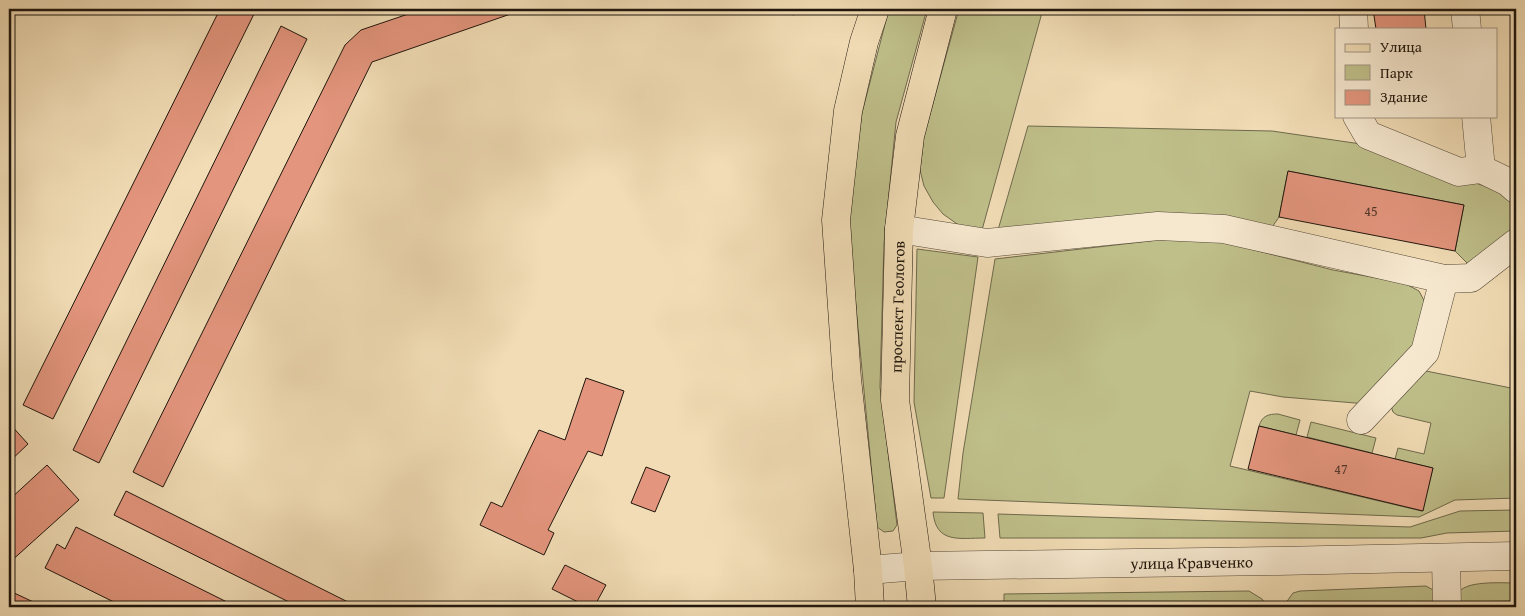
<svg xmlns="http://www.w3.org/2000/svg" width="1525" height="616" font-family="'Gentium Book Plus',serif">
  <rect width="100%" height="100%" fill="#f1dcb5"/>
  <filter id="stains"><feTurbulence type="fractalNoise" baseFrequency=".004" numOctaves="4"/><feColorMatrix values="0 0 0 0 .2 0 0 0 0 .09 0 0 0 0 .02 0 0 0 .5 -.17"/></filter>
  <radialGradient id="worn" r=".72"><stop offset=".6" stop-color="#630" stop-opacity="0"/><stop offset="1" stop-color="#630" stop-opacity=".3"/></radialGradient>
  <!-- green -->
  <g fill="#bfbf8a" stroke="#6f6a4c">
    <path d="M889,9h38l-31,113 -12,121 -4,144 17,138 -4,6 -9,1 -7,-5 -29,-304 14,-110z"/>
    <path d="M959,9h84l-61,221 -22,-4 -17,-12 -10,-12 -9,-16 -4,-16 4,-34z"/>
    <path d="M1028,126l244,5 89,13 144,49 11,16v13l-8,11 -39,32 -14,-14 9,-46 -176,-34 -9,46 -9,13h-272z"/>
    <path d="M1158,240l61,1 114,29 71,13 15,8 8,15v22l-60,76 -84,-7 -33,-6 -20,75 192,45 11,-43 -38,-9 3,-11 26,6 7,-31 -34,-8 -4,-3 -2,-6 25,-37 100,20v109l-61,2 -36,17 -461,-18 5,-46 32,-194z"/>
    <path d="M917,249l61,8 -34,241h-13l-17,-96z"/>
    <path d="M1278,414l22,6 -4,15 -37,-9c3,-10 9,-12 19,-12z"/>
    <path d="M1311,422l65,16 -4,15 -65,-16z"/>
    <path d="M1516,510v21l-69,2 -26,5h-421l-2,-24 412,13 50,-16z"/>
    <path d="M933,512l50,1 2,25c-26,0 -49,6 -52,-26z"/>
    <path d="M1516,583v18l-59,1c0,-3 0,-6 1,-8 5,-14 45,-11 58,-11z"/>
    <path d="M1426,586l9,5 7,11 -157,2 8,-11 7,-2z"/>
    <path d="M1249,591l13,8 4,5 -71,1 -5,2h-186v-13z"/>
  </g>
  <!-- building -->
  <g fill="#e3957d" stroke="#1f160d">
    <path d="M220,9h23l11,5 -201,405 -30,-14z"/>
    <path d="M423,9h102l-153,53 -209,425 -30,-15 212,-427 16,-15z"/>
    <path d="M776,9h20l-2,6z"/>
    <path d="M1373,9h51l2,20h-50z"/>
    <path d="M281,26l26,13 -208,424 -26,-13z"/>
    <path d="M1288,171l176,34 -9,46 -176,-34z"/>
    <path d="M586,378l38,13 -22,65 -14,-5 -40,79 6,3 -10,22 -64,-30 11,-23 11,5 37,-77 26,10z"/>
    <path d="M9,423l19,21 -19,18z"/>
    <path d="M1259,426l174,42 -10,43 -175,-42z"/>
    <path d="M47,465l32,35 -70,63v-63z"/>
    <path d="M646,467l24,9 -15,36 -24,-9z"/>
    <path d="M126,491l232,116h-59l-185,-92z"/>
    <path d="M76,527l161,80h-113l-79,-39 12,-24 8,5z"/>
    <path d="M565,565l41,20 -12,22h-6l-36,-18z"/>
    <path d="M10,591l34,16h-35z"/>
  </g>
  <g fill="none" stroke-linecap="round" stroke-linejoin="round">
    <defs>
      <g id="minor">
        <path d="M1353,9l1,20"/>
        <path d="M1465,9l2,20"/>
        <path d="M1357,116l11,19 91,37 22,-3 27,13 8,7"/>
        <path d="M1476,116l5,53"/>
        <path d="M899,229l88,14 171,-17 66,3 220,50 27,-1 45,-35"/>
        <path d="M1361,420l64,-68 19,-73"/>
        <path d="M1446,558l1,49"/>
        <path id="s1" d="M868,570l50,-4 360,-5 238,-5"/>
      </g>
      <g id="major">
        <path d="M870,607l-2,-37 -21,-191 -11,-159 12,-109 16,-69 11,-33"/>
        <path id="s2" d="M922,607l-4,-41 -23,-166 4,-171 11,-93 33,-127"/>
      </g>
    </defs>
    <!-- minor casing -->
    <use href="#minor" stroke="#544837" stroke-width="29"/>
    <!-- major casing -->
    <use href="#major" stroke="#1f160d" stroke-width="29"/>
    <!-- minor -->
    <use href="#minor" stroke="#f6e8cf" stroke-width="28"/>
    <!-- major -->
    <use href="#major" stroke="#f1dcb5" stroke-width="28"/>
  </g>
  <g text-anchor="middle" stroke-width="4" stroke-linejoin="round" paint-order="stroke">
    <!-- number labels -->
    <g font-size="14" fill="#503629">
      <text x="1371" y="216">45</text>
      <text x="1341" y="474">47</text>
    </g>
    <!-- street labels -->
    <g font-size="16" fill="#1f160d" stroke="#f6e8cf">
      <text dy="6" stroke="none"><textPath href="#s2" startOffset="302">проспект Геологов</textPath></text>
      <text dy="6" stroke="none"><textPath href="#s1" startOffset="324">улица Кравченко</textPath></text>
    </g>
  </g>
  <!-- margin -->
  <rect width="1525" height="616" fill="none" stroke="#f1dcb5" stroke-width="30"/>
  <rect x="10" y="10" width="1505" height="596" fill="none" stroke="#1f160d" stroke-width="2.5"/>
  <rect x="15" y="15" width="1495" height="586" fill="none" stroke="#1f160d"/>
  <!-- legend -->
  <rect x="1335" y="28" width="162" height="90" fill="#f6e8cf" stroke="#a09481"/>
  <rect x="1345" y="44" width="25" height="8" fill="#f1dcb5" stroke="#a09481"/>
  <text x="1380" y="52" font-size="15" fill="#1f160d">Улица</text>
  <rect x="1345" y="65" width="25" height="15" fill="#bfbf8a" stroke="#a09481"/>
  <text x="1380" y="78" font-size="15" fill="#1f160d">Парк</text>
  <rect x="1345" y="90" width="25" height="15" fill="#e3957d" stroke="#a09481"/>
  <text x="1380" y="102" font-size="15" fill="#1f160d">Здание</text>
  <rect width="100%" height="100%" filter="url(#stains)"/>
  <rect width="100%" height="100%" fill="url(#worn)"/>
</svg>
